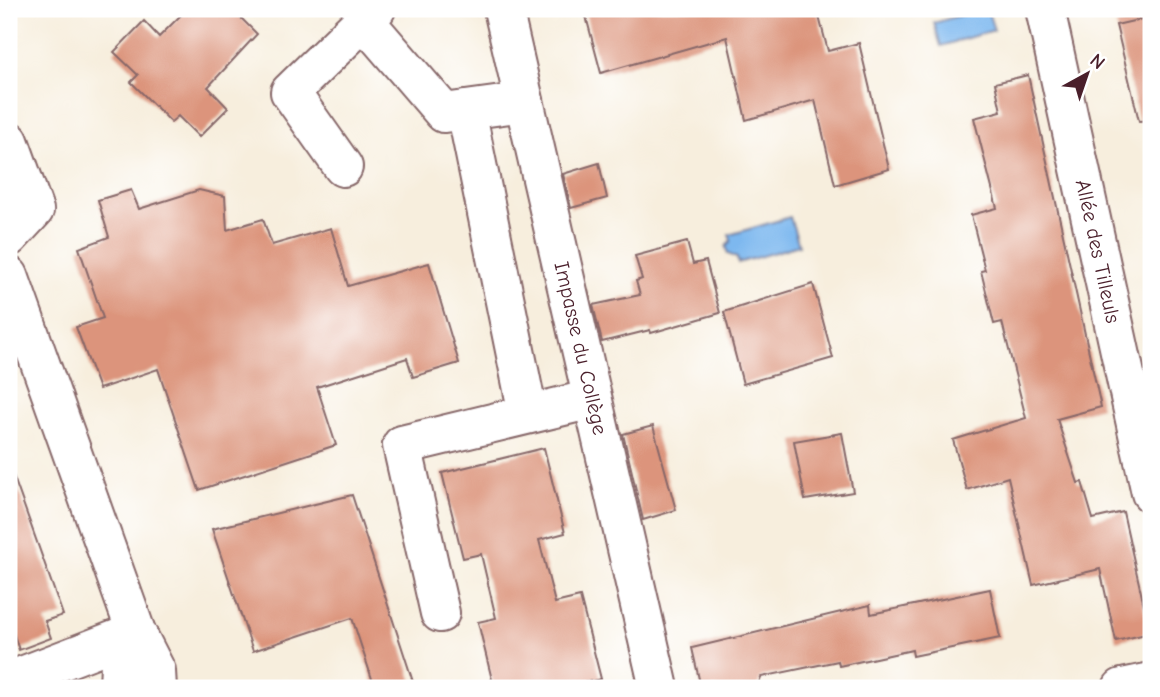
<svg xmlns="http://www.w3.org/2000/svg" width="1160" height="697" font-family="'Comic Neue',sans-serif">
  <rect width="100%" height="100%" fill="#fff"/>
  <filter id="ink" filterUnits="userSpaceOnUse"><feTurbulence type="fractalNoise" baseFrequency=".0143" numOctaves="2"/><feDisplacementMap in="SourceGraphic" scale="14" xChannelSelector="R" yChannelSelector="G"/><feConvolveMatrix kernelMatrix="1 2 1 2 8 2 1 2 1" color-interpolation-filters="sRGB"/></filter>
  <filter id="wash" filterUnits="userSpaceOnUse"><feTurbulence type="fractalNoise" baseFrequency=".00686" numOctaves="4" result="noise"/><feDisplacementMap in="SourceGraphic" scale="28" xChannelSelector="R" yChannelSelector="G"/><feGaussianBlur stdDeviation="1.57" result="paint"/><feColorMatrix in="noise" values="0 0 0 0 0 0 0 0 0 0 0 0 0 0 0 0 0 1.4 0 .05"/><feComposite in="paint" operator="in"/></filter>
  <g filter="url(#wash)">
    <rect width="100%" height="100%" fill="#f7eedd"/>
    <!-- water -->
    <g fill="#7db8ef" stroke="#646c8d" stroke-width="2">
      <path d="M982,9h5l7,21 -53,16 -7,-23z"/>
      <path d="M790,217l9,28 -61,18 -1,-5 -9,-4 -2,-7 5,-7 -2,-5z"/>
    </g>
    <g id="blocks">
      <!-- building -->
      <g fill="#dc947c">
        <path d="M187,9h45l25,25 -49,53 20,21 -29,29 -21,-21 -7,6 -40,-40 7,-7 -24,-23 30,-31 15,16z"/>
        <path d="M584,9h233l11,42 31,-8 30,126 -54,16 -20,-85 -69,20 -19,-83 -126,36z"/>
        <path d="M1151,17v103l-12,1 -23,-96z"/>
        <path d="M1028,75l73,332 -44,12 21,64 4,-1 11,37 30,-7 27,121 -34,8 -16,-72 -67,16 -25,-108 -41,13 -14,-50 73,-22 -24,-96 -8,2 -13,-53 4,-1 -14,-55 26,-7 -23,-90 27,-7 -6,-28z"/>
        <path d="M599,163l8,35 -36,10 -8,-34z"/>
        <path d="M131,190l8,19 60,-19 26,6 2,34 36,-11 9,26 59,-17 17,58 81,-23 30,100 -46,14 -6,-19 -90,29 19,58 -137,45 -41,-121 -59,20 -23,-62 27,-9 -24,-70 30,-11 -11,-37z"/>
        <path d="M687,242l6,22 13,-3 14,52 -69,20 -1,-3 -48,12 -9,-37 47,-10 -4,-14 6,-2 -7,-23z"/>
        <path d="M813,284l20,74 -90,26 -19,-72z"/>
        <path d="M653,426l23,84 -33,10 -20,-86z"/>
        <path d="M842,433l11,59 -48,8 -11,-59z"/>
        <path d="M544,448l21,85 -26,7 16,63 25,-6 21,82 -40,9h-67l-16,-66 18,-4 -15,-64 -18,4 -21,-85z"/>
        <path d="M13,475l50,140 -18,6 6,17 -32,12 -10,-30v-144z"/>
        <path d="M352,495l63,193h-40l-23,-70 -99,33 -41,-122z"/>
        <path d="M990,589l10,49 -87,18 -1,-6 -73,16 -1,-5 -77,16 -4,11h-56l-9,-40 178,-43 1,9z"/>
      </g>
    </g>
  </g>
  <g filter="url(#ink)">
    <use href="#blocks" fill-opacity="0" stroke="#876769" stroke-width="2"/>
    <g fill="none" stroke-linecap="round" stroke-linejoin="round">
      <defs>
        <g id="minor">
          <path d="M376,9l-12,11 80,93 80,-11"/>
          <path id="s1" d="M503,9l156,679"/>
          <path id="s2" d="M1045,9l106,484"/>
          <path d="M466,110l62,304"/>
          <path d="M9,141l25,69 -25,27"/>
          <path d="M343,167l-53,-75 74,-72"/>
          <path d="M9,276l127,356 20,39 1,17"/>
          <path d="M440,613l-38,-168 190,-46"/>
          <path d="M9,681l127,-49"/>
          <path d="M119,688l1,-25 16,-31"/>
          <path d="M1122,688l29,-6"/>
        </g>
      </defs>
      <!-- minor casing -->
      <use href="#minor" stroke="#876769" stroke-width="42"/>
      <!-- minor -->
      <use href="#minor" stroke="#fff" stroke-width="38"/>
    </g>
  </g>
  <g text-anchor="middle" stroke-width="5" stroke-linejoin="round" paint-order="stroke">
    <!-- street labels -->
    <g font-size="21" fill="#4a1f2b" stroke="#fff">
      <text dy="7" stroke="none"><textPath href="#s2" startOffset="248">Allée des Tilleuls</textPath></text>
      <text dy="7" stroke="none"><textPath href="#s1" startOffset="348">Impasse du Collège</textPath></text>
    </g>
  </g>
  <!-- margin -->
  <rect width="1160" height="697" fill="none" stroke="#fff" stroke-width="35"/>
  <!-- north arrow -->
  <g transform="translate(1087 74) rotate(40)" stroke="#ffffff" stroke-width="5" paint-order="stroke">
  <path d="M0-5L12 26L0 18L-12 26Z" fill="#4a1f2b"/>
  <text y="-10" font-size="19" font-weight="bold" text-anchor="middle" fill="#4a1f2b">N</text>
  </g>
</svg>
